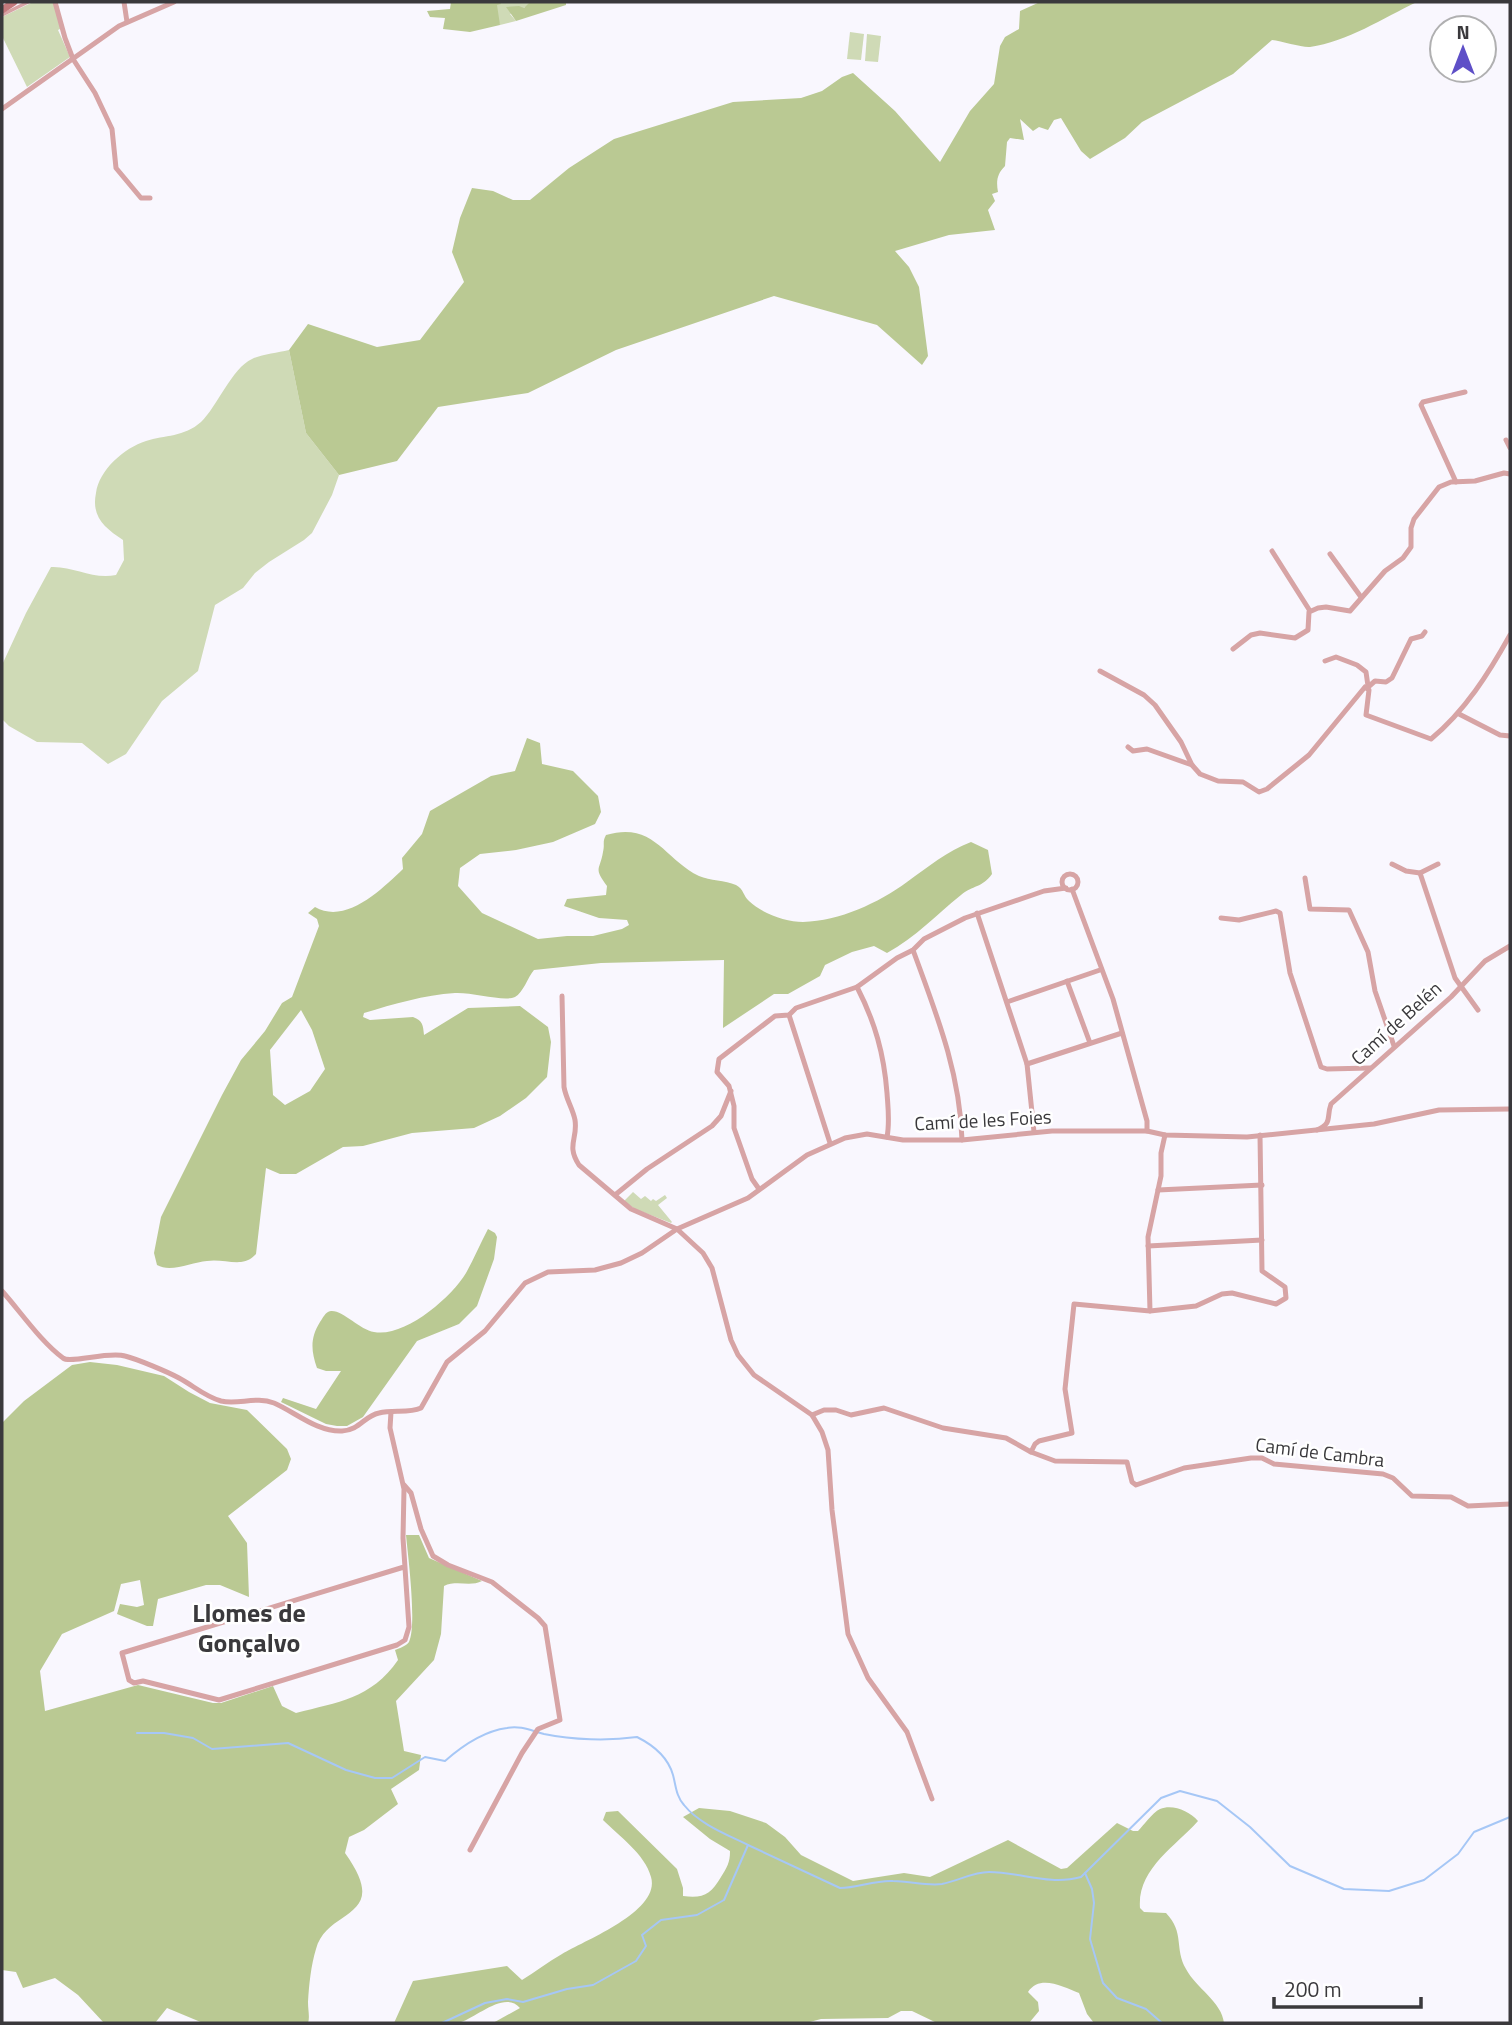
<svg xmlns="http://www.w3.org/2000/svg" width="1512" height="2025" font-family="'Titillium Web',sans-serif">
  <rect width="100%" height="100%" fill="#f9f7fe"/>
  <!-- green -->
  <g fill="#cfdab6">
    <path d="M33,2h20l9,26 -4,2 12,27 -43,30 -25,-51v-19z"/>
    <path d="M500,2h30l-2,4 -18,8 6,7 -16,4 -3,-7v-14h3z"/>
    <path d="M850,32l14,2 -3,26 -14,-1z"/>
    <path d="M867,34l14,2 -3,26 -13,-1z"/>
    <path d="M289,350l17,83 33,42 -7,20 -20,38 -8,7 -35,22 -14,11 -12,15 -28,17 -17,66 -36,30 -36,53 -18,10 -26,-21 -45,-1 -28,-16 -7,-7v-54l24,-52 25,-46c23,-1 42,13 65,8l8,-15 -1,-20c-18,-12 -32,-23 -27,-47 3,-23 28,-45 50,-52 19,-6 38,-4 55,-19 16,-15 31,-54 51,-63 10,-5 25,-6 37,-9z"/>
    <path d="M633,1192l8,7 4,-3 6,5 2,-2 3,2 9,-6 2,3 -9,7 14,17 -1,1 -36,-14 -11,-8z"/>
  </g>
  <!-- forest -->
  <g fill="#bac993" fill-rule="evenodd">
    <path d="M451,2h49l1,2 -4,1 3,20 -30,7 -27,-3 2,-11 -15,-1 -3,-6 23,-2z"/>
    <path d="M530,2h36v3l-50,16 -10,-14 13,-1 5,2z"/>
    <path d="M1040,2h377c-34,16 -70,40 -107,45 -7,1 -28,-6 -38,-7l-39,34 -91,48 -17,16 -35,21 -9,-8 -20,-33 -7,2 -6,10 -9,-3 -6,4 -13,-12 4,21 -14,-2 -3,4 -2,24c-8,8 -9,15 -7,26l-6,2 3,7 -7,9 7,20 -46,5 -54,16 14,16 10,20 9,69 -6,9 -45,-40 -103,-29 -158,54 -88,43 -90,14 -41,54 -58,14 -33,-42 -17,-83 19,-26 69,23 43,-7 44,-58 -12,-30 8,-34 12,-30 21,3 20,9h17l39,-32 45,-29 119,-37 68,-4 21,-7 20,-14 11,-4 42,38 45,51 30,-51 24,-27 6,-38 5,-9 14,-8 1,-18z"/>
    <path d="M527,738l13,5 2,21 31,7 25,25 3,16 -6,12 -42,18 -37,8 -36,4 -20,14 -2,18 24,27 56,26 29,-3h26l29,-7 7,-4 -2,-5 -28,-2 -35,-12 3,-7 39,-4 1,-9c-14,-19 -7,-15 -4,-34 2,-8 -1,-10 3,-17 48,-14 58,24 93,41 11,5 26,4 37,9 8,4 7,11 13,16 12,12 37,21 54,21 37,-1 75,-19 104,-40 21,-15 40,-31 64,-40l17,8 4,24c-10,14 -19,11 -31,21 -25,20 -45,42 -74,58l-13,-7 -22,6 -27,13 -5,11 -32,18h-14l-51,34 1,-68 -123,3 -67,7c-6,7 -11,23 -19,27 -11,5 -43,-5 -60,-4 -31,2 -61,11 -91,20l-1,4 7,3 43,-3c10,4 10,8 11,18l44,-27 52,-2 28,21 3,15 -4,35 -21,21 -26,18 -26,12 -62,5 -49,13 -20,1 -47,27h-16l-14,-6 -10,86c-5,5 -8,7 -15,8 -11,1 -23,-3 -34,-1 -15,1 -36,12 -50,4l-3,-12 7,-36 61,-122 19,-35 24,-29 17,-28 10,-6 27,-71 -2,-7 -9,-6 7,-6c31,18 67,-18 88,-38l-1,-11 20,-24 8,-23 61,-35 24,-5zM301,1010l11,20 13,39 -15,22 -25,14 -12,-10 -3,-45z"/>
    <path d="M488,1229l7,4 2,4 -3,22 -17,47 -18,18 -42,17 -54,76 -16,9h-10l-11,-2 -45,-22 2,-4 33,11 25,-38h-15l-9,-3c-6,-17 -7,-30 3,-46 3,-4 5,-10 11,-11 12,-1 29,19 43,21 30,6 77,-34 92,-59 8,-14 14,-29 22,-44z"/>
    <path d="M90,1362l27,3 47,11 25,16 21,11 37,7 40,39 4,10 -4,11 -59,46 19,27 2,54 -29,-12h-14l-48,14 -5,27h-6l-30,-12 3,-10 17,3 7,-2 -4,-25 -19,4 -7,27 -52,23 -22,37 5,40 93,-26 75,18h8l52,-17 9,20 14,7c42,-11 75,-14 102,-53l-3,-10c5,-2 11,-4 14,-8 8,-17 -1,-86 -3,-107h13l10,23 53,23c-11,6 -26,-1 -38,5l-3,48 -7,26 -38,41 8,50 17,4 -2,15 -28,19 7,15 -34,26 -15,7 -4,16c48,67 -18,54 -29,96 -5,16 -7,36 -8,53 0,8 2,15 0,21h-105l-36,-15 -12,15h-51l-26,-28 -23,-17 -32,10 -7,-16 -14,-2v-547l22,-22 48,-36z"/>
    <path d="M699,1808l31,3 36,12 19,14 16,18 52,26 51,-8 26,4 78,-37 53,29 6,-1 50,-45 16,8h5c6,-6 14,-18 22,-22 13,-5 29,2 38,12 -23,26 -61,48 -58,87l4,4 22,1c19,20 8,35 20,56 10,19 36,33 38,54h-130l-7,-9 -8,-21c-16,-6 -39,-19 -51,-1l10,10 1,9 -10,12h-92l-25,-12h-11l-13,7 -67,1 -15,4h-313l27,-15c-15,-18 -43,9 -59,14 -17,3 -48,1 -67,1l19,-42 94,-15 15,14c13,-8 26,-18 40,-26 23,-14 99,-43 89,-77 -6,-23 -32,-41 -48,-57l3,-8 12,-1 59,58 6,19v8c20,3 28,-2 38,-19 6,-10 9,-14 9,-26l-20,-12 -27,-22z"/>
  </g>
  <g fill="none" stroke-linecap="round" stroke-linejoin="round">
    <!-- stream -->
    <g stroke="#a6c7f6" stroke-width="2">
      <path d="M137,1733h27l29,5 19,11 76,-6 58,27 29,8h17l33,-21 20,4c17,-15 39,-30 62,-33 13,-3 25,3 37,6 29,6 64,7 93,3 16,8 31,20 36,38 3,11 3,21 11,30 15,19 44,30 64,40"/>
      <path d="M1085,1873l7,16 2,14 -4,36 13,44 14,15 29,11 16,14"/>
      <path d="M442,2023l43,-20 22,-4 16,3 44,-13 26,-4 43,-24 10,-15 -4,-11 19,-15 36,-5 27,-15 24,-55 92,43c18,0 34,-8 53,-7 16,0 33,5 49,3 16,-3 31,-12 47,-12 31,0 60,14 92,5l80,-79 19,-7 37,10 33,26 40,39 54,23 45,2 35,-11 34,-26 16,-22 36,-15"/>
    </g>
    <!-- pedestrian -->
    <path stroke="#d7a4a5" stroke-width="3.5" d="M2,15l26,-13"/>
    <!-- minor -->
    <g stroke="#d7a4a5" stroke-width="5">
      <path d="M55,2l10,36 8,21 22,34 17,36 4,39 25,30h9"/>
      <path d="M124,2l3,20"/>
      <path d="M2,109l117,-83 55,-24"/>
      <path d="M1506,440l4,8"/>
      <path d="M1456,482l-35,-77 2,-3 42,-10"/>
      <path d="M1272,551l38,60"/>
      <path d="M1330,554l31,43"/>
      <path d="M1233,649l18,-14 9,-2 35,5 13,-8 1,-18 9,-4 8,-1 24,4 35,-40 18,-13 8,-11v-19l3,-9 25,-32 12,-5 24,-1 29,-8 6,1"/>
      <path d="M1325,661l11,-4 21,8 9,7 2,14"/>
      <path d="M1100,671l44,24 11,10 26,37 11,23 8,9 18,7 25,1 16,10 8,-3 42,-34 56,-68 4,3 -3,25 65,24c34,-28 58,-66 79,-104"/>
      <path d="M1367,688l8,-7 11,1 6,-4 19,-39 11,-3 3,-4"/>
      <path d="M1459,714l41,21 10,1"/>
      <path d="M1128,747l5,4 14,-2 45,16"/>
      <path d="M1392,864l14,7 14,2"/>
      <path d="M1438,864l-18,9 35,105 23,32"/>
      <circle cx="1070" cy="882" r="8"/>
      <path d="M1305,878l5,31 39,1 19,42 7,39 19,55"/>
      <path d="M1072,889l41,110 34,122v10"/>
      <path d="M977,913l50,151 7,68"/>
      <path d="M1221,918l18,2 37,-9 4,2 10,60 31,94 6,2 43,-1"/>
      <path d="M913,950c23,63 47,122 49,190"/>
      <path d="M1067,981l23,62"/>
      <path d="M857,987c18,35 27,67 30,106 1,15 3,29 0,44"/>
      <path d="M562,996l2,91c2,12 9,22 11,33 3,19 -9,25 4,45l52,44 46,20 26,24 9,15 19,72 7,15 16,20 58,40 10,17 6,18 4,60 16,124 20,44 39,54 25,67"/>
      <path d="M1007,1002l93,-32"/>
      <path d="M789,1015l41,128"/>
      <path d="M1027,1064l95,-31"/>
      <path d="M1317,1130c16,-7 9,-12 14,-26l120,-107 34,-36 25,-15"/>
      <path d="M759,1189l-7,-10 -18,-51v-22l-5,-20 -12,-14 2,-13 56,-43 14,-1 7,-7 61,-21 40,-29 16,-8 11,-11 41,-21 79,-27 22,-3"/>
      <path d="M1158,1190l104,-5"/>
      <path d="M615,1195l32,-26 65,-43 9,-10 10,-25"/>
      <path d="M1148,1246l114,-6"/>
      <path d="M2,1291c18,20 39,51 61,67 7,6 45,-7 62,-2 12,3 43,16 54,22 15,8 25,18 42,23 17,4 35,-5 53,2 21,9 43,29 68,28 18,-1 22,-15 37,-18 14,-4 29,1 42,-5l26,-46 38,-31 40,-48 23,-11 47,-2 26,-7 21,-10 35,-24 71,-31 59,-43 38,-17 22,-4 36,6h59l90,-9h95l18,4 82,2 127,-13 65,-14 71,-1"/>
      <path d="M1150,1311l-2,-74 13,-61v-23l4,-18"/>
      <path d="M391,1412l-1,16 14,61 -1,49 6,89 -4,13 -8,5 -178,55 -76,-19 -9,2 -5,-3 -7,-27 282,-86"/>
      <path d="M812,1415l12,-5h12l15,5 33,-7 59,20 63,10 25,14 24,9 72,1 5,20 4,3 48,-17 67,-10h11l12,6 109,10 10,4 19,18 39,1 17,9 42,-2"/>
      <path d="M1031,1452l4,-8 4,-3 33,-8 -7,-44 9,-85 76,7 46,-5 26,-12 10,-1 44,11 10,-6 -1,-11 -23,-16 -2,-136"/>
      <path d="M404,1485l7,8 10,36 12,27 15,9 44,17 46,36 7,8 15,94 -22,9 -16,24 -52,97"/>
    </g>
    <!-- secondary -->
    <path stroke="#c3797d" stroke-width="7" d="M2,10l12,-8"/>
  </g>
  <g text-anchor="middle" stroke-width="5" stroke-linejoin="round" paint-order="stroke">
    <!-- street labels -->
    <g font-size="19" fill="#3a393c" stroke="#fff">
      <text transform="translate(1396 1023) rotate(-42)" y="7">Camí de Belén</text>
      <text transform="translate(983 1120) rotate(-3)" y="7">Camí de les Foies</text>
      <text transform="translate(1320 1452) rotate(7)" y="7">Camí de Cambra</text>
    </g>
    <!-- district labels -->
    <g font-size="26" font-weight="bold" fill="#3a393c" stroke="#fff">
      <text x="249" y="1622">Llomes de<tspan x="249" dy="30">Gonçalvo</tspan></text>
    </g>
  </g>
  <!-- border -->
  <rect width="1512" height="2025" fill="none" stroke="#3a393c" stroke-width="7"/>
  <!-- north arrow -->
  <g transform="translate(1463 49)"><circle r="33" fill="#ffffff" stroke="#b0b0b1" stroke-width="2"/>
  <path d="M0-5L12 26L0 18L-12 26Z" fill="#5e4fc7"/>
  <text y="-10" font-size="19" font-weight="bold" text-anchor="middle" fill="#3a393c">N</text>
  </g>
  <!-- scale -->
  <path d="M1274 1997v10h147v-10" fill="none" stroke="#3a393c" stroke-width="3.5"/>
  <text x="1284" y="1997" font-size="21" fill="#3a393c" stroke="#ffffff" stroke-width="5" paint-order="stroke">200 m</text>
</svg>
